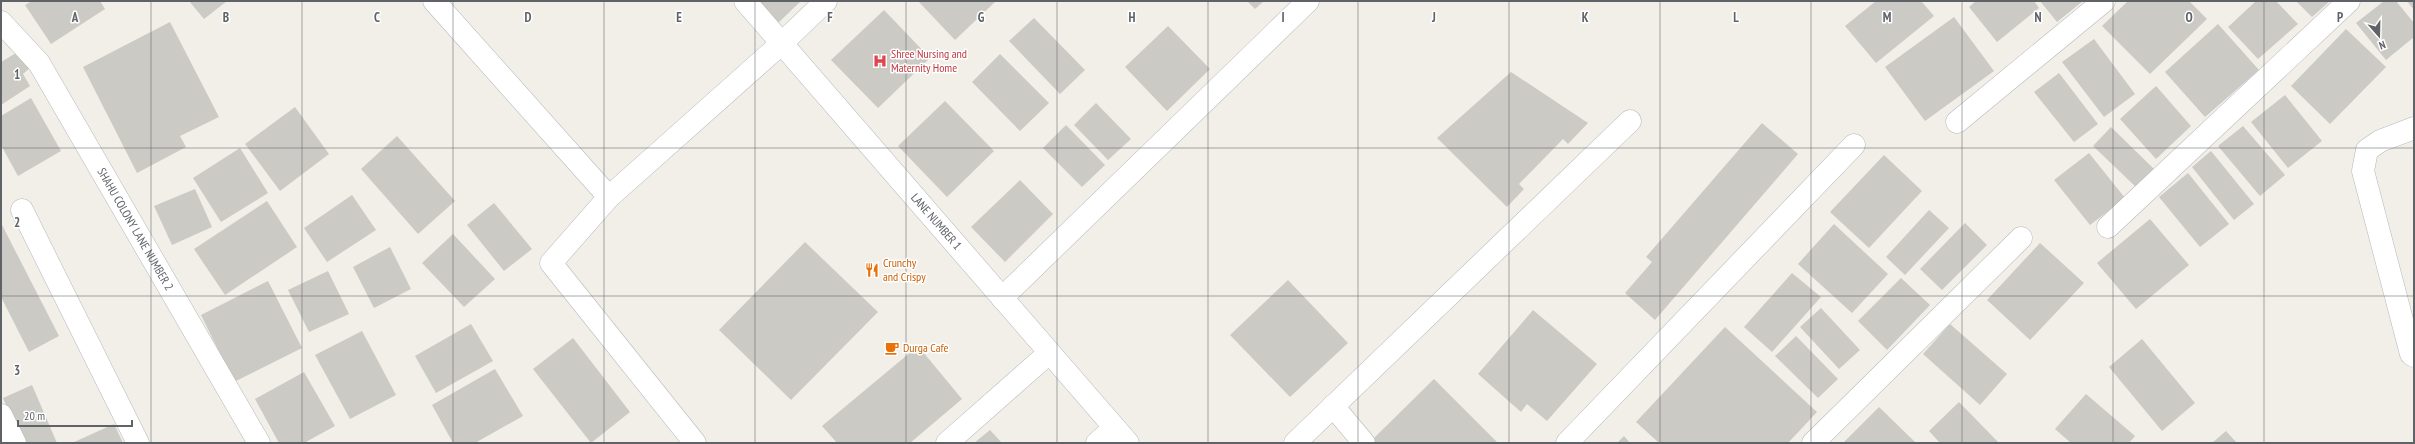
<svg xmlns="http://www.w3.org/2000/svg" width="2415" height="444" font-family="'PT Sans Narrow',sans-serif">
  <rect width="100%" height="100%" fill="#f1efe8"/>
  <!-- building -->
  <g fill="#cccac5">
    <path d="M32,1h68l5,8 -54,35 -26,-39z"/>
    <path d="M189,1h38l-23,18z"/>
    <path d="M754,1h47l-24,23z"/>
    <path d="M918,1h78l-41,39z"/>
    <path d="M1247,1h17l-9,8z"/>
    <path d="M1876,1h45l13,15 -58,47 -31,-37z"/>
    <path d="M1976,1h58l5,7 -42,34 -28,-35z"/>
    <path d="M2040,1h43l-26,21z"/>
    <path d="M2128,1h61l18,18 -57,55 -48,-48z"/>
    <path d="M2256,1h20l22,23 -40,35 -30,-32z"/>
    <path d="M2296,1h34l-18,16z"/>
    <path d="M2384,1h12l18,22v14l-28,23 -30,-37z"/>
    <path d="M2407,1h7v9z"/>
    <path d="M884,10l46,48 -52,50 -47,-48z"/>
    <path d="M1954,17l40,54 -69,50 -40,-54z"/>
    <path d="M1034,18l51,52 -25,24 -51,-53z"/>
    <path d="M170,22l49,95 -39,19 6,11 -49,26 -54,-106z"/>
    <path d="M2218,24l41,46 -54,47 -40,-45z"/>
    <path d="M1168,26l42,43 -43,42 -42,-44z"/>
    <path d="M2346,29l40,38 -56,57 -39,-38z"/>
    <path d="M2094,39l41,55 -31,23 -42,-55z"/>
    <path d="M21,50l10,17 -8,7 7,12 -29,19v-43z"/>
    <path d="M1000,54l49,49 -29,28 -48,-49z"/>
    <path d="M1511,72l77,51 -20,21 -5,-5 -44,45 5,5 -17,18 -70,-69z"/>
    <path d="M2059,73l39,51 -24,18 -40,-50z"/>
    <path d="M2156,86l35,40 -35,33 -36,-40z"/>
    <path d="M2285,95l37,46 -34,27 -37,-46z"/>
    <path d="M31,98l30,53 -43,25 -17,-31v-29z"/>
    <path d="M945,101l49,50 -47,46 -49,-51z"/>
    <path d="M1096,103l35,36 -23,21 -34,-35z"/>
    <path d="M295,107l34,47 -49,37 -35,-47z"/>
    <path d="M1762,123l36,31 -143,166 -30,-27 27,-31 -6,-5z"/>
    <path d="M1066,125l39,40 -23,22 -39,-39z"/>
    <path d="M2243,126l42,49 -25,21 -42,-50z"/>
    <path d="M2111,127l44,43 -18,18 -44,-42z"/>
    <path d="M397,136l58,65 -37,33 -57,-65z"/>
    <path d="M240,148l28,45 -47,29 -28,-44z"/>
    <path d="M2211,151l43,53 -20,16 -42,-53z"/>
    <path d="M2089,153l36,45 -35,27 -36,-45z"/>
    <path d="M1884,155l38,36 -53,57 -39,-36z"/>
    <path d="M2188,173l41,51 -29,23 -41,-50z"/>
    <path d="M1020,180l33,34 -48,48 -34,-35z"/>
    <path d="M195,189l17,38 -40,18 -18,-39z"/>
    <path d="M352,195l24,35 -49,32 -23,-34z"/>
    <path d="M267,201l30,46 -72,48 -31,-46z"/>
    <path d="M494,203l38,46 -28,22 -37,-46z"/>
    <path d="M1929,210l20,18 -44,47 -19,-18z"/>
    <path d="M2150,219l39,46 -53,44 -39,-46z"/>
    <path d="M1,223l58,113 -30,16 -28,-55z"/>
    <path d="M1965,223l22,22 -45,45 -22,-21z"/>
    <path d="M1834,224l54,50 -36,39 -54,-49z"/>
    <path d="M453,234l42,45 -31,28 -42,-44z"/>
    <path d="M805,242l73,70 -87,88 -72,-70z"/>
    <path d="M2040,243l44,40 -54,57 -43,-40z"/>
    <path d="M390,247l21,42 -37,19 -21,-41z"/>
    <path d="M328,271l21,43 -40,18 -21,-42z"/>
    <path d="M1792,273l29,24 -49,55 -28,-25z"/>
    <path d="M1901,278l29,27 -43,45 -29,-29z"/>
    <path d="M1288,280l60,63 -58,54 -60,-62z"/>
    <path d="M268,281l34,67 -68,34 -33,-67z"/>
    <path d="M1821,308l39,42 -21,19 -39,-42z"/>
    <path d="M1533,310l64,54 -50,57 -20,-17 -6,8 -43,-38z"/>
    <path d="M471,324l22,37 -57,32 -21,-37z"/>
    <path d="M1950,324l57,50 -27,31 -57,-51z"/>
    <path d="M1725,327l92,85 -29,31h-129l-23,-21z"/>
    <path d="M362,331l34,64 -46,24 -35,-64z"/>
    <path d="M1796,336l42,43 -20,19 -43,-42z"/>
    <path d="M573,338l57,74 -39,31 -58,-74z"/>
    <path d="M2142,339l53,64 -33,28 -53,-64z"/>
    <path d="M918,346l44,53 -52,44h-73l-15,-17z"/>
    <path d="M495,369l28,47 -48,27h-22l-21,-38z"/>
    <path d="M304,372l31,54 -31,17h-25l-24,-44z"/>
    <path d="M1434,379l64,64h-123l-3,-3z"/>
    <path d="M32,385l25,58h-35l-19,-45z"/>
    <path d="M2086,394l49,42 -6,7h-58l-16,-14z"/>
    <path d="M1959,402l40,41h-59l-11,-12z"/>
    <path d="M1879,407l37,36h-73z"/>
    <path d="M114,424l9,19h-51z"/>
    <path d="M990,430l12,13h-28z"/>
    <path d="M2226,431l11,12h-25z"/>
    <path d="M1624,436l6,7h-13z"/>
  </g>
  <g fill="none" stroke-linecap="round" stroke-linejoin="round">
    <defs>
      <g id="service">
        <path d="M1333,406l31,37"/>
        <path d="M947,443l102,-90"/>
        <path d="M1097,443l17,-15"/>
        <path d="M1567,443l287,-298"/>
        <path d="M1813,443l208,-205"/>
      </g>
      <g id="minor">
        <path d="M434,1l175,196"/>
        <path id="s1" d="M745,1l383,442"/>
        <path id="s2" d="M1,22l38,41 220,380"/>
        <path d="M1957,122l147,-121"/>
        <path d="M2414,128l-34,13 -13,9 -4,21 48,183 3,2"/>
        <path d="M22,210l116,233"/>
        <path d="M2108,227l241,-226"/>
        <path d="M1002,298l306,-297"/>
        <path d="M1,415l14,28"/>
        <path d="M695,443l-144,-180 58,-66 173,-154 44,-42"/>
        <path d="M1295,443l335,-322"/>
      </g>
    </defs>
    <!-- service casing -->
    <use href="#service" stroke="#b5b8bc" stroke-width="23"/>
    <!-- minor casing -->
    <use href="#minor" stroke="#b5b8bc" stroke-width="23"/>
    <!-- service -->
    <use href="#service" stroke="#fff" stroke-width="22"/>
    <!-- minor -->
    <use href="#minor" stroke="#fff" stroke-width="22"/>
  </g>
  <!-- grid -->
  <path fill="none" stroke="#5f6368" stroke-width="1" stroke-opacity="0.55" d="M151,1v442M302,1v442M453,1v442M604,1v442M755,1v442M906,1v442M1057,1v442M1208,1v442M1358,1v442M1509,1v442M1660,1v442M1811,1v442M1962,1v442M2113,1v442M2264,1v442M1,148h2413M1,296h2413"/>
  <!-- icons -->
  <defs>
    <symbol id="hospital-bare" viewBox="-9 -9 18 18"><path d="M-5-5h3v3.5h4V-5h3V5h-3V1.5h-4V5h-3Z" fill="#e0444e" stroke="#fff" stroke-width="2.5" paint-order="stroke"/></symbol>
    <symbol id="restaurant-bare" viewBox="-9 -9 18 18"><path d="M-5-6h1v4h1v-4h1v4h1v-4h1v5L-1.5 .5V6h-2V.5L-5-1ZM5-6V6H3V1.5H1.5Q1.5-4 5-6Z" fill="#e8710a" stroke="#fff" stroke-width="2.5" paint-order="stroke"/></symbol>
    <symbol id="cafe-bare" viewBox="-9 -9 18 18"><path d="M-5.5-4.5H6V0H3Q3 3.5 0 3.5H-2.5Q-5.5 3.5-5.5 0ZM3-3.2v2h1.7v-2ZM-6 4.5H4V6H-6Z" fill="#e8710a" stroke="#fff" stroke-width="2.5" paint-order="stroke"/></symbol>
  </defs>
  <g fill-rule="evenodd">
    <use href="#hospital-bare" x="870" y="51" width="20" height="20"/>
    <use href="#restaurant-bare" x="862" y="260" width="20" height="20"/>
    <use href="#cafe-bare" x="882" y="338" width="20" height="20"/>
  </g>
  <g text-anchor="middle" stroke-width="3" stroke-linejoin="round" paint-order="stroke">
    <!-- health labels -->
    <g font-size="12" fill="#be3a42" stroke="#fff" text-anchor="start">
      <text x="891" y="58">Shree Nursing and<tspan x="891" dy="14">Maternity Home</tspan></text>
    </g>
    <!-- street labels -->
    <g font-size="12" fill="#5f6368" stroke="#fff">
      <text dy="4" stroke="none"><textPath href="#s1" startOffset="292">LANE NUMBER 1</textPath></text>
      <text dy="4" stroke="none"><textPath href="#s2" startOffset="248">SHAHU COLONY LANE NUMBER 2</textPath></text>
    </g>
    <!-- food labels -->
    <g font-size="12" fill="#c56008" stroke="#fff" text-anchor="start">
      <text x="883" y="267">Crunchy<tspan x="883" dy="14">and Crispy</tspan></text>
      <text x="903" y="352">Durga Cafe</text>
    </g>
  </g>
  <g font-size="13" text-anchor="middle" font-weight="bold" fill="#5f6368" stroke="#fff" stroke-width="3" stroke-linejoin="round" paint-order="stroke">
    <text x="75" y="22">A</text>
    <text x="226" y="22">B</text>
    <text x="377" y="22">C</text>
    <text x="528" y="22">D</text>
    <text x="679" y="22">E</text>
    <text x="830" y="22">F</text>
    <text x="981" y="22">G</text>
    <text x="1132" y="22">H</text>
    <text x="1283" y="22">I</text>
    <text x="1434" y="22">J</text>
    <text x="1585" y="22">K</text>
    <text x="1736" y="22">L</text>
    <text x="1887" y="22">M</text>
    <text x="2038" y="22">N</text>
    <text x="2189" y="22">O</text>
    <text x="2340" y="22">P</text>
    <text x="17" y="79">1</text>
    <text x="17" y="227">2</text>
    <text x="17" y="375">3</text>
  </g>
  <!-- border -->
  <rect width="2415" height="444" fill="none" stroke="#5f6368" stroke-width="4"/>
  <!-- north arrow -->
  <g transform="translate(2379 36) rotate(160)" stroke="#ffffff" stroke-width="3" paint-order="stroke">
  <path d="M0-3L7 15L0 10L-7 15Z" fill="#5f6368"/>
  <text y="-6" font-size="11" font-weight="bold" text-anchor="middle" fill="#5f6368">N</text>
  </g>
  <!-- scale -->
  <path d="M18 420v6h114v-6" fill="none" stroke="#5f6368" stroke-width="2"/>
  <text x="24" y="420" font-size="12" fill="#5f6368" stroke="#ffffff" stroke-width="3" paint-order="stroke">20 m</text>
</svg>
